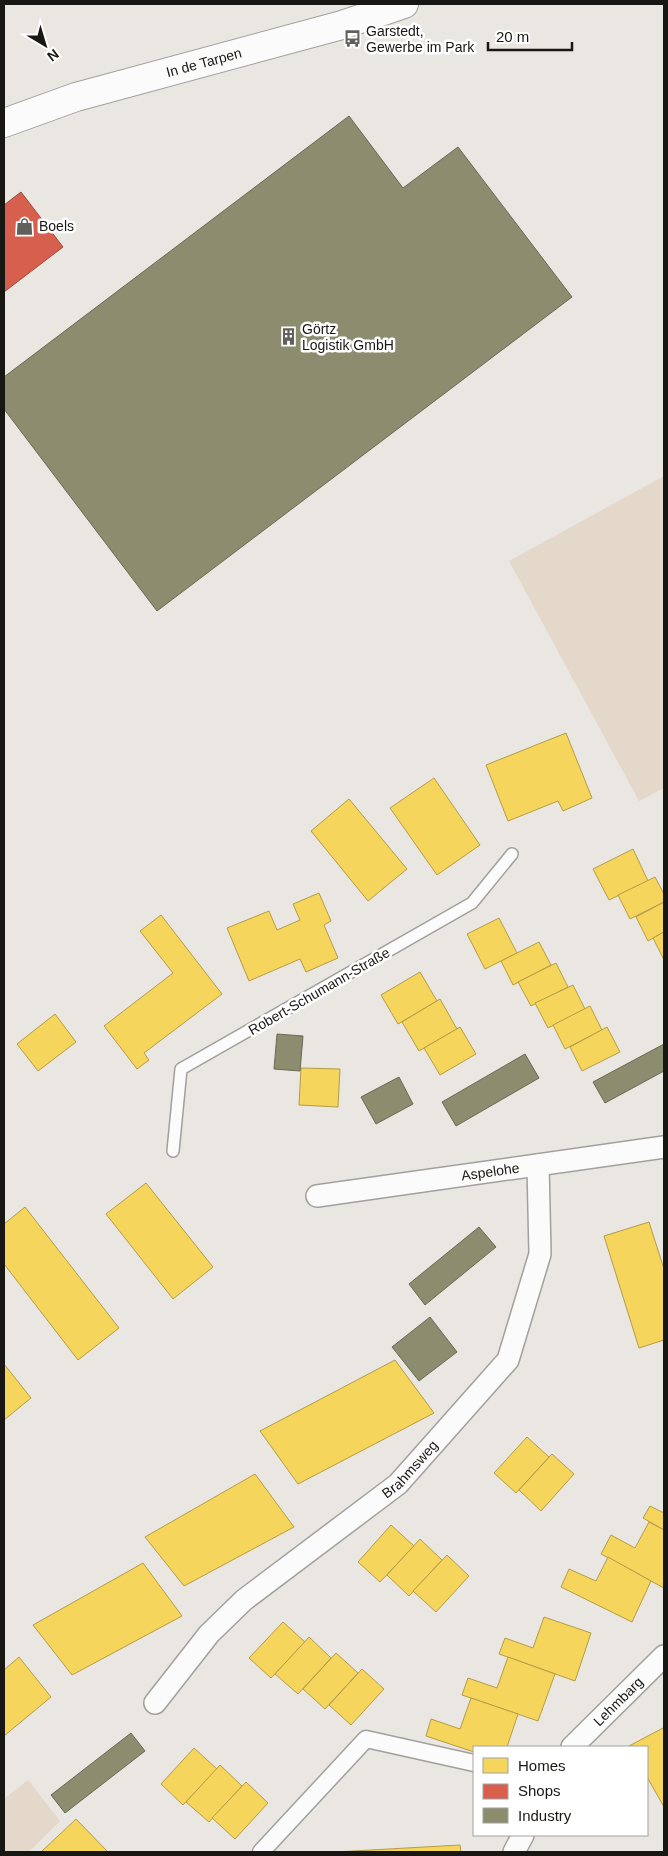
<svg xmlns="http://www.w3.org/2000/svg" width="668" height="1856" font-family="Helvetica,sans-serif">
  <rect width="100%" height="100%" fill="#eae7e2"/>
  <!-- green -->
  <g fill="#e3d8c9">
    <path d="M664,476v312l-25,13 -130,-240z"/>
    <path d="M28,1780l32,41 -31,31h-25v-53z"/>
  </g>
  <!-- homes -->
  <g fill="#f6d55c" stroke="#b49c46">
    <path d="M566,733l26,65 -29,13 -5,-10 -50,20 -22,-56z"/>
    <path d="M434,778l46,67 -43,30 -47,-67z"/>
    <path d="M349,799l58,70 -39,32 -57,-70z"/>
    <path d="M633,849l15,32 -39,19 -16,-31z"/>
    <path d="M655,877l9,17v8l-34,17 -12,-24z"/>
    <path d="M319,893l12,28 -7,4 14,33 -32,14 -6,-13 -51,22 -22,-53 42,-17 8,19 23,-10 -7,-16z"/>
    <path d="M664,902v30l-16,9 -12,-24z"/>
    <path d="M161,915l61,79 -78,59 5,7 -12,9 -33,-43 69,-53 -33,-42z"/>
    <path d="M499,918l18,35 -32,16 -18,-35z"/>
    <path d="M664,932v28l-11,-22z"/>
    <path d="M539,942l12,23 -38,20 -12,-24z"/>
    <path d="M556,963l12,24 -37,19 -13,-24z"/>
    <path d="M420,972l17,29 -39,23 -17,-29z"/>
    <path d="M573,985l12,24 -37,19 -13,-25z"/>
    <path d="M440,999l17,30 -38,22 -17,-29z"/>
    <path d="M590,1006l12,24 -37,19 -12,-24z"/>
    <path d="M55,1014l21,28 -38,29 -21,-27z"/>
    <path d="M460,1027l16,27 -36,21 -16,-27z"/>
    <path d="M607,1027l13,25 -38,19 -12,-24z"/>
    <path d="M301,1068l39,1 -2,38 -39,-2z"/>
    <path d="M146,1183l67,84 -40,32 -67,-85z"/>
    <path d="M25,1207l94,121 -41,32 -74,-96v-40z"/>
    <path d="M649,1222l15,47v71l-25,8 -35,-112z"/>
    <path d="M395,1360l39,53 -136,71 -38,-53z"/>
    <path d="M4,1364l27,34 -27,22z"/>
    <path d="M527,1437l22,20 -33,36 -22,-20z"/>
    <path d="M552,1454l22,20 -33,37 -22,-21z"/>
    <path d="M255,1474l39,53 -110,59 -39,-49z"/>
    <path d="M650,1506l14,7v17l-21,-12z"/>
    <path d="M649,1522l15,8v58l-63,-34 10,-19 24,13z"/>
    <path d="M391,1525l23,21 -34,36 -22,-20z"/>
    <path d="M420,1539l22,21 -33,36 -22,-21z"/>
    <path d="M447,1555l22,21 -33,36 -23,-21z"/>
    <path d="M608,1557l43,24 -19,41 -71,-35 8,-18 27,12z"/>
    <path d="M143,1563l39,53 -110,59 -39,-50z"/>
    <path d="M544,1617l47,16 -16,48 -76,-27 6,-16 28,10z"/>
    <path d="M283,1622l22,20 -34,36 -22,-20z"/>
    <path d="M309,1637l22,21 -33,36 -23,-20z"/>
    <path d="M336,1653l22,20 -33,36 -22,-20z"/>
    <path d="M19,1657l32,40 -47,39v-66z"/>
    <path d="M508,1657l47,17 -17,47 -76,-26 6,-17 29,10z"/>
    <path d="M362,1669l22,20 -33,36 -22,-20z"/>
    <path d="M471,1698l47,16 -11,33h-33v5l-48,-16 5,-17 29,10z"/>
    <path d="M663,1728l1,2v77l-17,-30v-30l-18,-1z"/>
    <path d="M194,1748l23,21 -34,36 -22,-21z"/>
    <path d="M220,1765l22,21 -33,36 -23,-20z"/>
    <path d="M246,1782l22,21 -33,36 -23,-21z"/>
    <path d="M76,1819l32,33h-67z"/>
    <path d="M460,1845l1,7h-126z"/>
  </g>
  <!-- shops -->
  <path fill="#d6604d" stroke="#9d4a3c" d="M21,192l42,55 -59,45v-87z"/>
  <!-- industry -->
  <g fill="#8c8c6e" stroke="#6a6953">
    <path d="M349,116l54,72 55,-41 114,150 -415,314 -153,-202v-32z"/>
    <path d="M277,1034l26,2 -3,35 -26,-2z"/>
    <path d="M664,1044v27l-59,32 -12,-21z"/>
    <path d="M525,1054l14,24 -83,48 -14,-24z"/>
    <path d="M399,1077l14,27 -37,20 -15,-27z"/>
    <path d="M479,1227l17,20 -71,58 -16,-21z"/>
    <path d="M430,1317l27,35 -38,29 -27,-34z"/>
    <path d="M131,1733l14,18 -80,62 -14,-18z"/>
  </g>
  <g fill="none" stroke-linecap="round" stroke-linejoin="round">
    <defs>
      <path id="service" d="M173,1151l8,-82 291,-166 40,-49"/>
      <path id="pedestrian" d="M261,1852l105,-113 108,24"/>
      <g id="minor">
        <path id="s1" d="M317,1196l347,-49"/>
        <path id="s2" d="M155,1703l54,-69 35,-34 154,-116 110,-124 32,-106 -2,-89"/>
        <path id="s3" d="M572,1747l92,-91"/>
        <path d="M514,1852l9,-17"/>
      </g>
      <g id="tertiary">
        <path id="s4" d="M4,123l72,-26 266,-72 62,-21"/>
      </g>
    </defs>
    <!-- service casing -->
    <use href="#service" stroke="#a2a09c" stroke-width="14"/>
    <!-- pedestrian casing -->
    <use href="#pedestrian" stroke="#a2a09c" stroke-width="19"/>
    <!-- minor casing -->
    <use href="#minor" stroke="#a2a09c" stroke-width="24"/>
    <!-- tertiary casing -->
    <use href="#tertiary" stroke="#a2a09c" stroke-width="30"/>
    <!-- service -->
    <use href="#service" stroke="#fcfbfb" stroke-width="11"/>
    <!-- pedestrian -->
    <use href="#pedestrian" stroke="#fcfbfb" stroke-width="16"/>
    <!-- minor -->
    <use href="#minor" stroke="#fcfbfb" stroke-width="21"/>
    <!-- tertiary -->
    <use href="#tertiary" stroke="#fcfbfb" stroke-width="28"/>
  </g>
  <!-- icons -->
  <defs>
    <symbol id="bus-bare" viewBox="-9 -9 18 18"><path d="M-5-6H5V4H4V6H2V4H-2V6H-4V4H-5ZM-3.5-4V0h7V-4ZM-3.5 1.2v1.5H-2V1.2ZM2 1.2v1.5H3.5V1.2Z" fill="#62605c" stroke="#fff" stroke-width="2.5" paint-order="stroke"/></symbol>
    <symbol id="shop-bare" viewBox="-9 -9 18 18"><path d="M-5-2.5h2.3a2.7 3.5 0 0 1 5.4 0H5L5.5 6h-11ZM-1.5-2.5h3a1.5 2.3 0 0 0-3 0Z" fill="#62605c" stroke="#fff" stroke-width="2.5" paint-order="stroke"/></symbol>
    <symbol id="building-bare" viewBox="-9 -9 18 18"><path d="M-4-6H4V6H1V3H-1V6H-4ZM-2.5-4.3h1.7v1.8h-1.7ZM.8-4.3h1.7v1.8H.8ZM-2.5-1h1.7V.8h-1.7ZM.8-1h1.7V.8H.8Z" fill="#62605c" stroke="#fff" stroke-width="2.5" paint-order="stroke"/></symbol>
  </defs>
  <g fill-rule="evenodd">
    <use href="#bus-bare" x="340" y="26" width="25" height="25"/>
    <use href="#shop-bare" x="12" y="214" width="25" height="25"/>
    <use href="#building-bare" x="276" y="324" width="25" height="25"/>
  </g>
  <g text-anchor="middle" stroke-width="5" stroke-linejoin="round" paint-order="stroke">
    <!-- poi labels -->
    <g font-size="14" fill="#191714" stroke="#fff" text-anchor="start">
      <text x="366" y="36">Garstedt,<tspan x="366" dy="16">Gewerbe im Park</tspan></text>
      <text x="39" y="231">Boels</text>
      <text x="302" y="334">Görtz<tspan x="302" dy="16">Logistik GmbH</tspan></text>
    </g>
    <!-- street labels -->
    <g font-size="14" fill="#191714" stroke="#fff">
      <text dy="5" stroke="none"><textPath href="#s4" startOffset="209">In de Tarpen</textPath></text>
      <text transform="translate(319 991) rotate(-30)" y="5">Robert-Schumann-Straße</text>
      <text dy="5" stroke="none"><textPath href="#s1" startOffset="175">Aspelohe</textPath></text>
      <text dy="5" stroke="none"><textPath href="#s2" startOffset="348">Brahmsweg</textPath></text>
      <text dy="5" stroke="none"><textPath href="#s3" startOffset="65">Lehmbarg</textPath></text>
    </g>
  </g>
  <!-- border -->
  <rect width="668" height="1856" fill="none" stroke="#191714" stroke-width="10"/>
  <!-- legend -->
  <rect x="473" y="1746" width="175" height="90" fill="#ffffff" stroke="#a3a2a1"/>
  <rect x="483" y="1758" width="25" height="15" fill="#f6d55c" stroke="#a3a2a1"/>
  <text x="518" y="1771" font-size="15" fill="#191714">Homes</text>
  <rect x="483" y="1784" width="25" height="15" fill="#d6604d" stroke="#a3a2a1"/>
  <text x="518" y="1796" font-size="15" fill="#191714">Shops</text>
  <rect x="483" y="1808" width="25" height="15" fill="#8c8c6e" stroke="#a3a2a1"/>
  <text x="518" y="1821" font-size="15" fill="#191714">Industry</text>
  <!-- north arrow -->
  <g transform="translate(45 45) rotate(142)" stroke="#ffffff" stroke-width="4" paint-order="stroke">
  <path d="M0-4L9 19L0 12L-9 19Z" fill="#191714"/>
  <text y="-8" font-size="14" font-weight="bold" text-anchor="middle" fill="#191714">N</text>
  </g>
  <!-- scale -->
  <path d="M488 42v8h84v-8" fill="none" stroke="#191714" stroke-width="2.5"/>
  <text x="496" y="42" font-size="15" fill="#191714" stroke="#ffffff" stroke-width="4" paint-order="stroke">20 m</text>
</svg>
